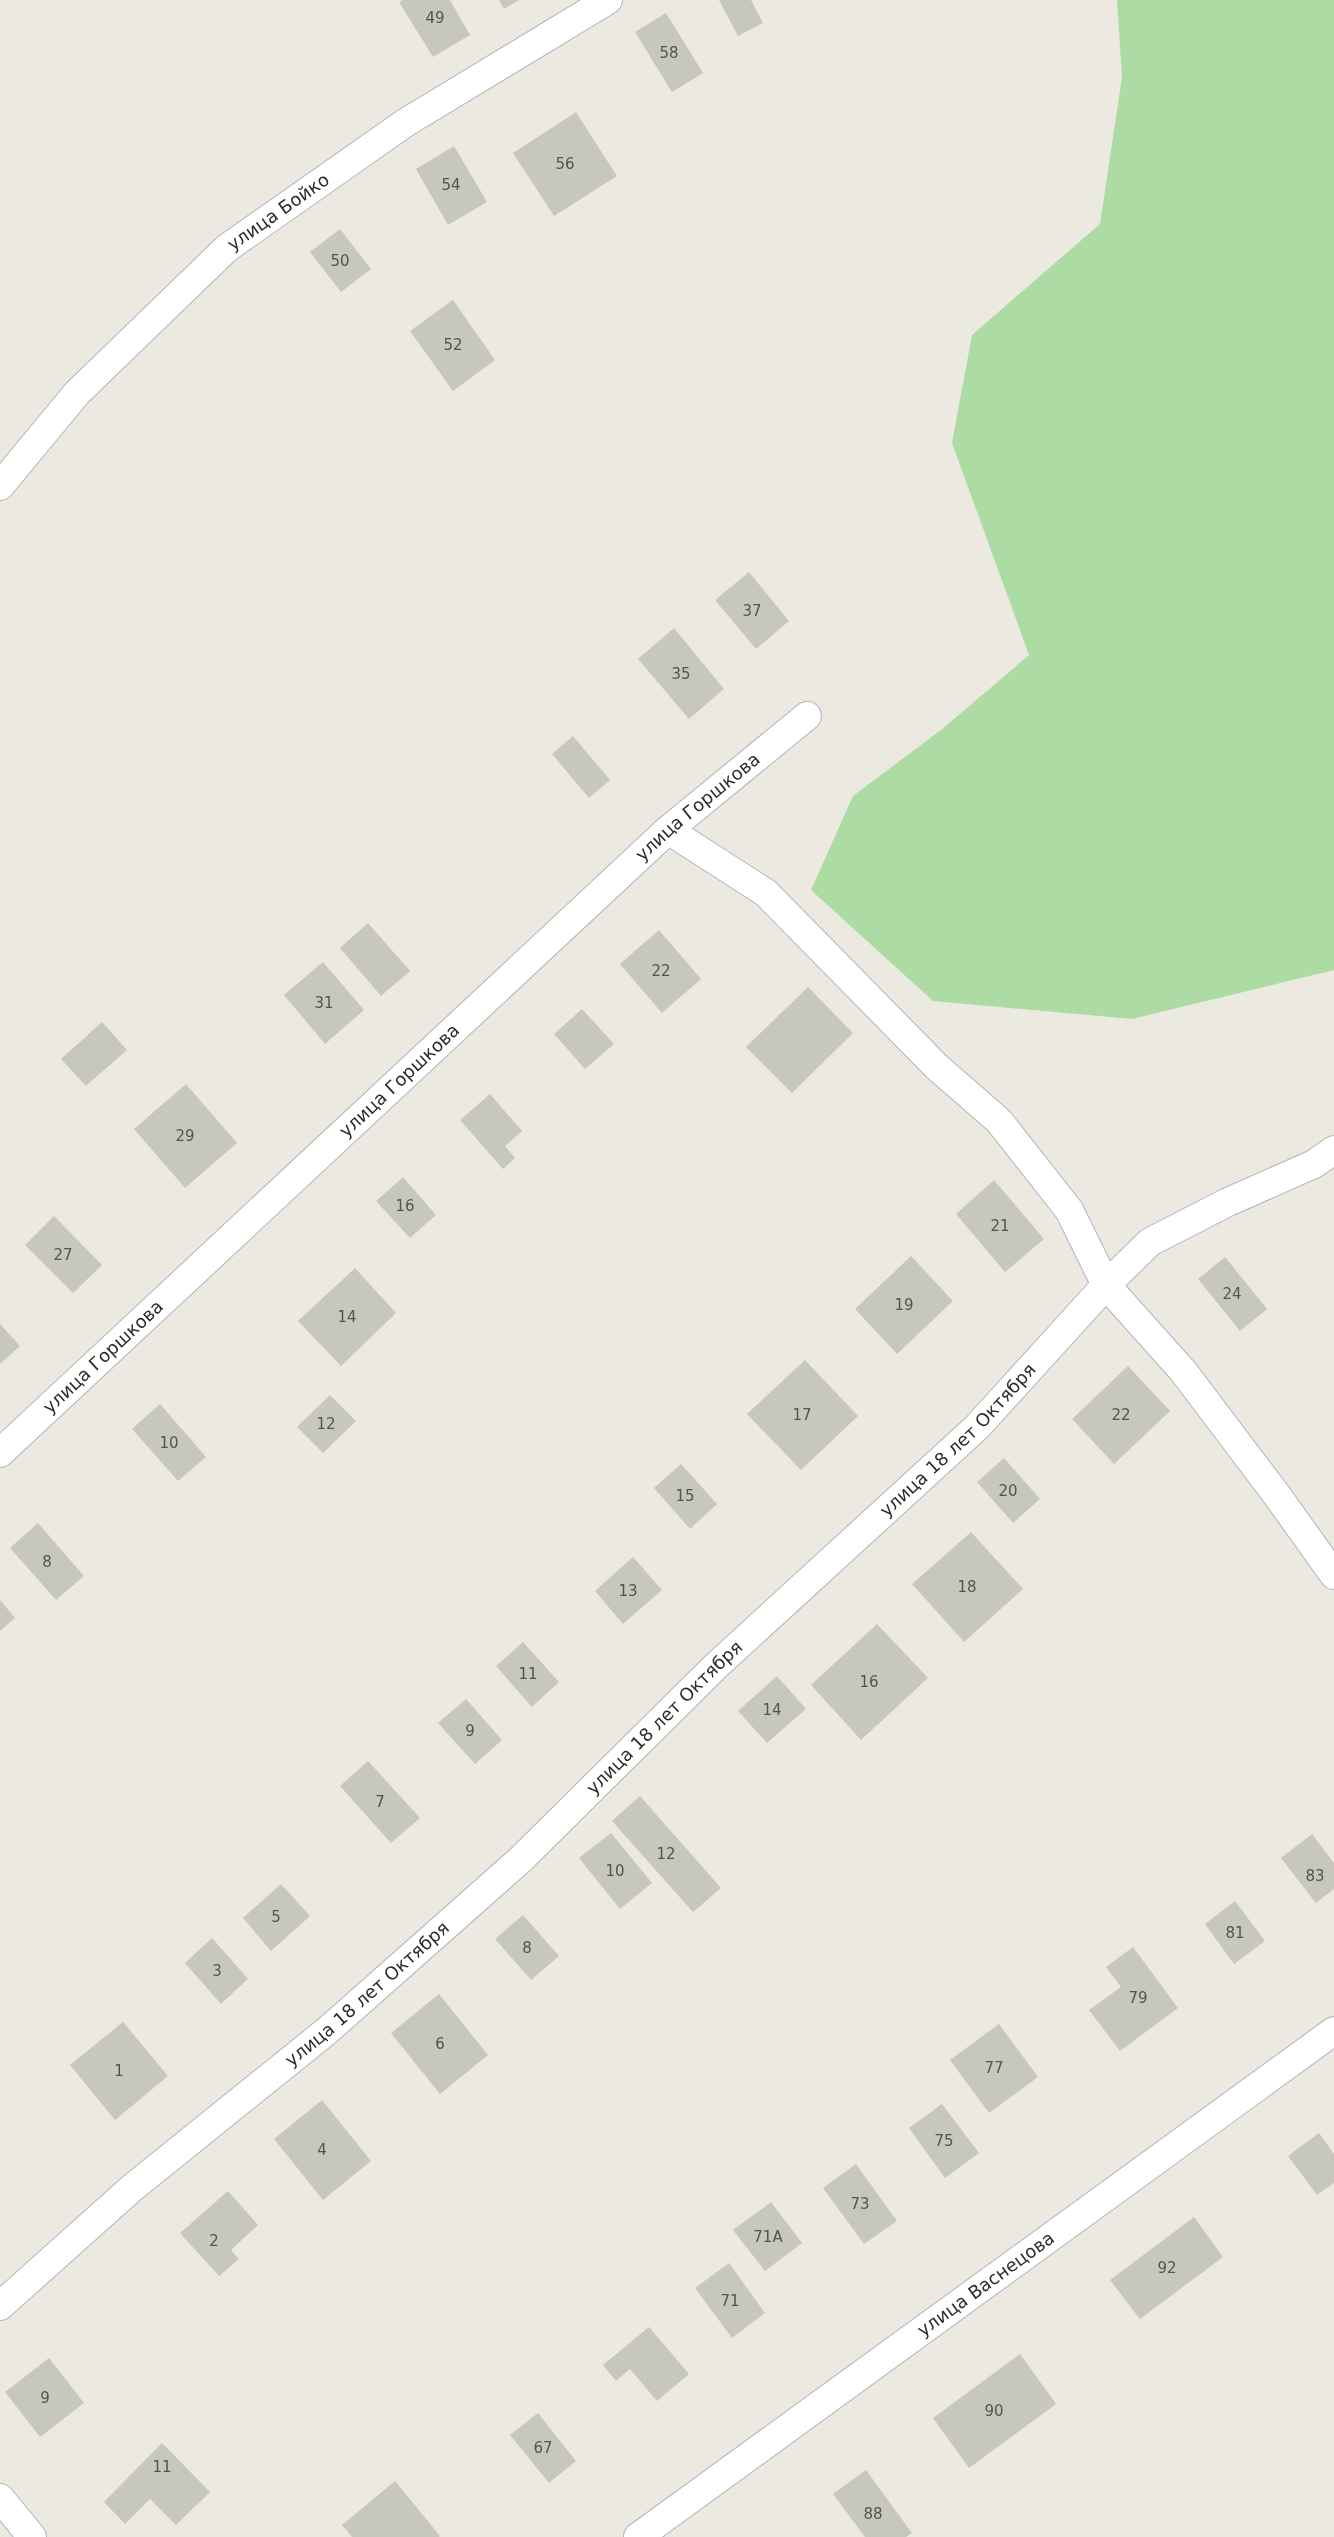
<svg xmlns="http://www.w3.org/2000/svg" width="1334" height="2537" font-family="'DejaVu Sans',sans-serif">
  <rect width="100%" height="100%" fill="#ece9e0"/>
  <!-- green -->
  <path fill="#acdba3" d="M1117,0h217v970l-202,49 -199,-18 -122,-111 42,-94 88,-66 88,-75 -77,-212 20,-108 128,-111 22,-147z"/>
  <!-- building -->
  <g fill="#c8c7be">
    <path d="M403,0h47l20,35 -37,22 -34,-55z"/>
    <path d="M499,0h20l-15,9z"/>
    <path d="M719,0h32l12,23 -25,13z"/>
    <path d="M666,13l37,60 -31,19 -37,-60z"/>
    <path d="M576,112l41,64 -63,40 -41,-63z"/>
    <path d="M454,146l33,56 -39,23 -32,-56z"/>
    <path d="M340,229l31,40 -30,23 -31,-40z"/>
    <path d="M453,300l42,60 -42,31 -43,-60z"/>
    <path d="M749,572l40,49 -33,28 -41,-49z"/>
    <path d="M674,628l50,61 -35,30 -51,-60z"/>
    <path d="M573,736l37,44 -21,18 -37,-44z"/>
    <path d="M368,923l42,48 -29,25 -41,-48z"/>
    <path d="M659,930l42,49 -39,34 -42,-49z"/>
    <path d="M323,962l41,48 -39,34 -41,-49z"/>
    <path d="M808,987l45,46 -61,60 -46,-46z"/>
    <path d="M582,1009l32,35 -29,25 -31,-35z"/>
    <path d="M102,1022l25,28 -41,36 -25,-27z"/>
    <path d="M186,1084l51,59 -52,45 -51,-59z"/>
    <path d="M490,1094l32,37 -17,15 10,12 -12,11 -43,-49z"/>
    <path d="M403,1177l33,38 -26,23 -34,-37z"/>
    <path d="M994,1180l50,59 -39,33 -49,-58z"/>
    <path d="M54,1216l48,49 -29,28 -48,-48z"/>
    <path d="M911,1256l42,45 -56,53 -42,-45z"/>
    <path d="M1225,1257l42,52 -27,22 -42,-52z"/>
    <path d="M355,1268l41,45 -55,53 -43,-45z"/>
    <path d="M0,1324l20,22 -20,18z"/>
    <path d="M805,1360l53,56 -57,54 -54,-56z"/>
    <path d="M1128,1366l42,45 -56,53 -42,-45z"/>
    <path d="M330,1395l26,26 -33,32 -26,-26z"/>
    <path d="M160,1404l46,53 -28,24 -46,-52z"/>
    <path d="M1004,1458l36,41 -27,24 -36,-41z"/>
    <path d="M681,1464l36,40 -27,25 -36,-41z"/>
    <path d="M38,1523l46,53 -28,24 -46,-52z"/>
    <path d="M971,1532l52,57 -59,53 -52,-58z"/>
    <path d="M633,1557l29,33 -39,34 -28,-33z"/>
    <path d="M0,1600l15,18 -15,13z"/>
    <path d="M877,1624l51,54 -67,62 -50,-55z"/>
    <path d="M523,1642l36,40 -27,25 -36,-41z"/>
    <path d="M777,1676l29,33 -39,34 -29,-32z"/>
    <path d="M466,1699l36,41 -27,24 -37,-41z"/>
    <path d="M368,1761l52,57 -29,25 -51,-57z"/>
    <path d="M640,1796l81,92 -28,24 -81,-91z"/>
    <path d="M611,1833l41,50 -32,26 -41,-51z"/>
    <path d="M1312,1834l22,29v26l-18,14 -35,-45z"/>
    <path d="M281,1884l29,32 -39,35 -28,-33z"/>
    <path d="M1235,1901l30,40 -31,23 -29,-40z"/>
    <path d="M523,1915l36,41 -28,24 -36,-41z"/>
    <path d="M212,1938l36,41 -27,25 -36,-41z"/>
    <path d="M1133,1947l45,61 -58,43 -31,-41 32,-23 -15,-20z"/>
    <path d="M439,1994l49,61 -48,39 -49,-61z"/>
    <path d="M123,2022l45,54 -53,44 -45,-55z"/>
    <path d="M999,2024l39,53 -49,36 -39,-53z"/>
    <path d="M322,2100l49,61 -48,39 -49,-61z"/>
    <path d="M942,2104l37,49 -34,25 -36,-50z"/>
    <path d="M1319,2133l15,21v29l-17,12 -29,-39z"/>
    <path d="M856,2164l41,57 -33,23 -41,-56z"/>
    <path d="M228,2191l30,34 -27,25 8,9 -20,17 -39,-43z"/>
    <path d="M771,2202l31,41 -37,28 -32,-41z"/>
    <path d="M1194,2217l29,40 -83,62 -30,-39z"/>
    <path d="M729,2263l36,50 -33,25 -37,-50z"/>
    <path d="M649,2327l40,47 -32,27 -27,-32 -14,12 -13,-16z"/>
    <path d="M1020,2354l36,50 -87,64 -36,-50z"/>
    <path d="M49,2358l35,45 -44,34 -35,-45z"/>
    <path d="M538,2413l38,48 -27,22 -39,-48z"/>
    <path d="M162,2443l48,49 -34,33 -26,-26 -25,25 -21,-22z"/>
    <path d="M866,2470l46,63 -6,4h-41l-32,-43z"/>
    <path d="M395,2481l45,55 -1,1h-87l-10,-12z"/>
  </g>
  <g fill="none" stroke-linecap="round" stroke-linejoin="round">
    <defs>
      <g id="minor">
        <path id="s1" d="M0,486l77,-93 150,-145 178,-125 203,-123"/>
        <path d="M668,830l98,63 171,174 62,54 70,89 37,75 77,86 93,123 58,81"/>
        <path id="s2" d="M0,1453l668,-623 139,-114"/>
        <path id="s3" d="M0,2306l132,-118 196,-158 192,-170 197,-195 260,-238 129,-142 44,-43 78,-40 86,-38 20,-14"/>
        <path d="M0,2498l32,39"/>
        <path id="s4" d="M638,2537l696,-506"/>
      </g>
    </defs>
    <!-- minor casing -->
    <use href="#minor" stroke="#b3b3be" stroke-width="30"/>
    <!-- minor -->
    <use href="#minor" stroke="#fff" stroke-width="28"/>
  </g>
  <g text-anchor="middle" stroke-width="4.5" stroke-linejoin="round" paint-order="stroke">
    <!-- number labels -->
    <g font-size="15" fill="#535350">
      <text x="435" y="23">49</text>
      <text x="669" y="58">58</text>
      <text x="565" y="169">56</text>
      <text x="451" y="190">54</text>
      <text x="340" y="266">50</text>
      <text x="453" y="350">52</text>
      <text x="752" y="616">37</text>
      <text x="681" y="679">35</text>
      <text x="661" y="976">22</text>
      <text x="324" y="1008">31</text>
      <text x="185" y="1141">29</text>
      <text x="405" y="1211">16</text>
      <text x="1000" y="1231">21</text>
      <text x="63" y="1260">27</text>
      <text x="1232" y="1299">24</text>
      <text x="904" y="1310">19</text>
      <text x="347" y="1322">14</text>
      <text x="802" y="1420">17</text>
      <text x="1121" y="1420">22</text>
      <text x="326" y="1429">12</text>
      <text x="169" y="1448">10</text>
      <text x="1008" y="1496">20</text>
      <text x="685" y="1501">15</text>
      <text x="47" y="1567">8</text>
      <text x="967" y="1592">18</text>
      <text x="628" y="1596">13</text>
      <text x="528" y="1679">11</text>
      <text x="869" y="1687">16</text>
      <text x="772" y="1715">14</text>
      <text x="470" y="1736">9</text>
      <text x="380" y="1807">7</text>
      <text x="666" y="1859">12</text>
      <text x="615" y="1876">10</text>
      <text x="1315" y="1881">83</text>
      <text x="276" y="1922">5</text>
      <text x="1235" y="1938">81</text>
      <text x="527" y="1953">8</text>
      <text x="217" y="1976">3</text>
      <text x="1138" y="2003">79</text>
      <text x="440" y="2049">6</text>
      <text x="994" y="2073">77</text>
      <text x="119" y="2076">1</text>
      <text x="944" y="2146">75</text>
      <text x="322" y="2155">4</text>
      <text x="860" y="2209">73</text>
      <text x="768" y="2242">71А</text>
      <text x="214" y="2246">2</text>
      <text x="1167" y="2273">92</text>
      <text x="730" y="2306">71</text>
      <text x="45" y="2403">9</text>
      <text x="994" y="2416">90</text>
      <text x="543" y="2453">67</text>
      <text x="162" y="2472">11</text>
      <text x="873" y="2519">88</text>
    </g>
    <!-- street labels -->
    <g font-size="18" fill="#2c2c2c" stroke="#fff">
      <text dy="6" stroke="none"><textPath href="#s1" startOffset="392">улица Бойко</textPath></text>
      <text dy="6" stroke="none"><textPath href="#s2" startOffset="951">улица Горшкова</textPath></text>
      <text dy="6" stroke="none"><textPath href="#s2" startOffset="546">улица Горшкова</textPath></text>
      <text dy="6" stroke="none"><textPath href="#s2" startOffset="141">улица Горшкова</textPath></text>
      <text dy="6" stroke="none"><textPath href="#s3" startOffset="1292">улица 18 лет Октября</textPath></text>
      <text dy="6" stroke="none"><textPath href="#s3" startOffset="888">улица 18 лет Октября</textPath></text>
      <text dy="6" stroke="none"><textPath href="#s3" startOffset="482">улица 18 лет Октября</textPath></text>
      <text dy="6" stroke="none"><textPath href="#s4" startOffset="430">улица Васнецова</textPath></text>
    </g>
  </g>
</svg>
